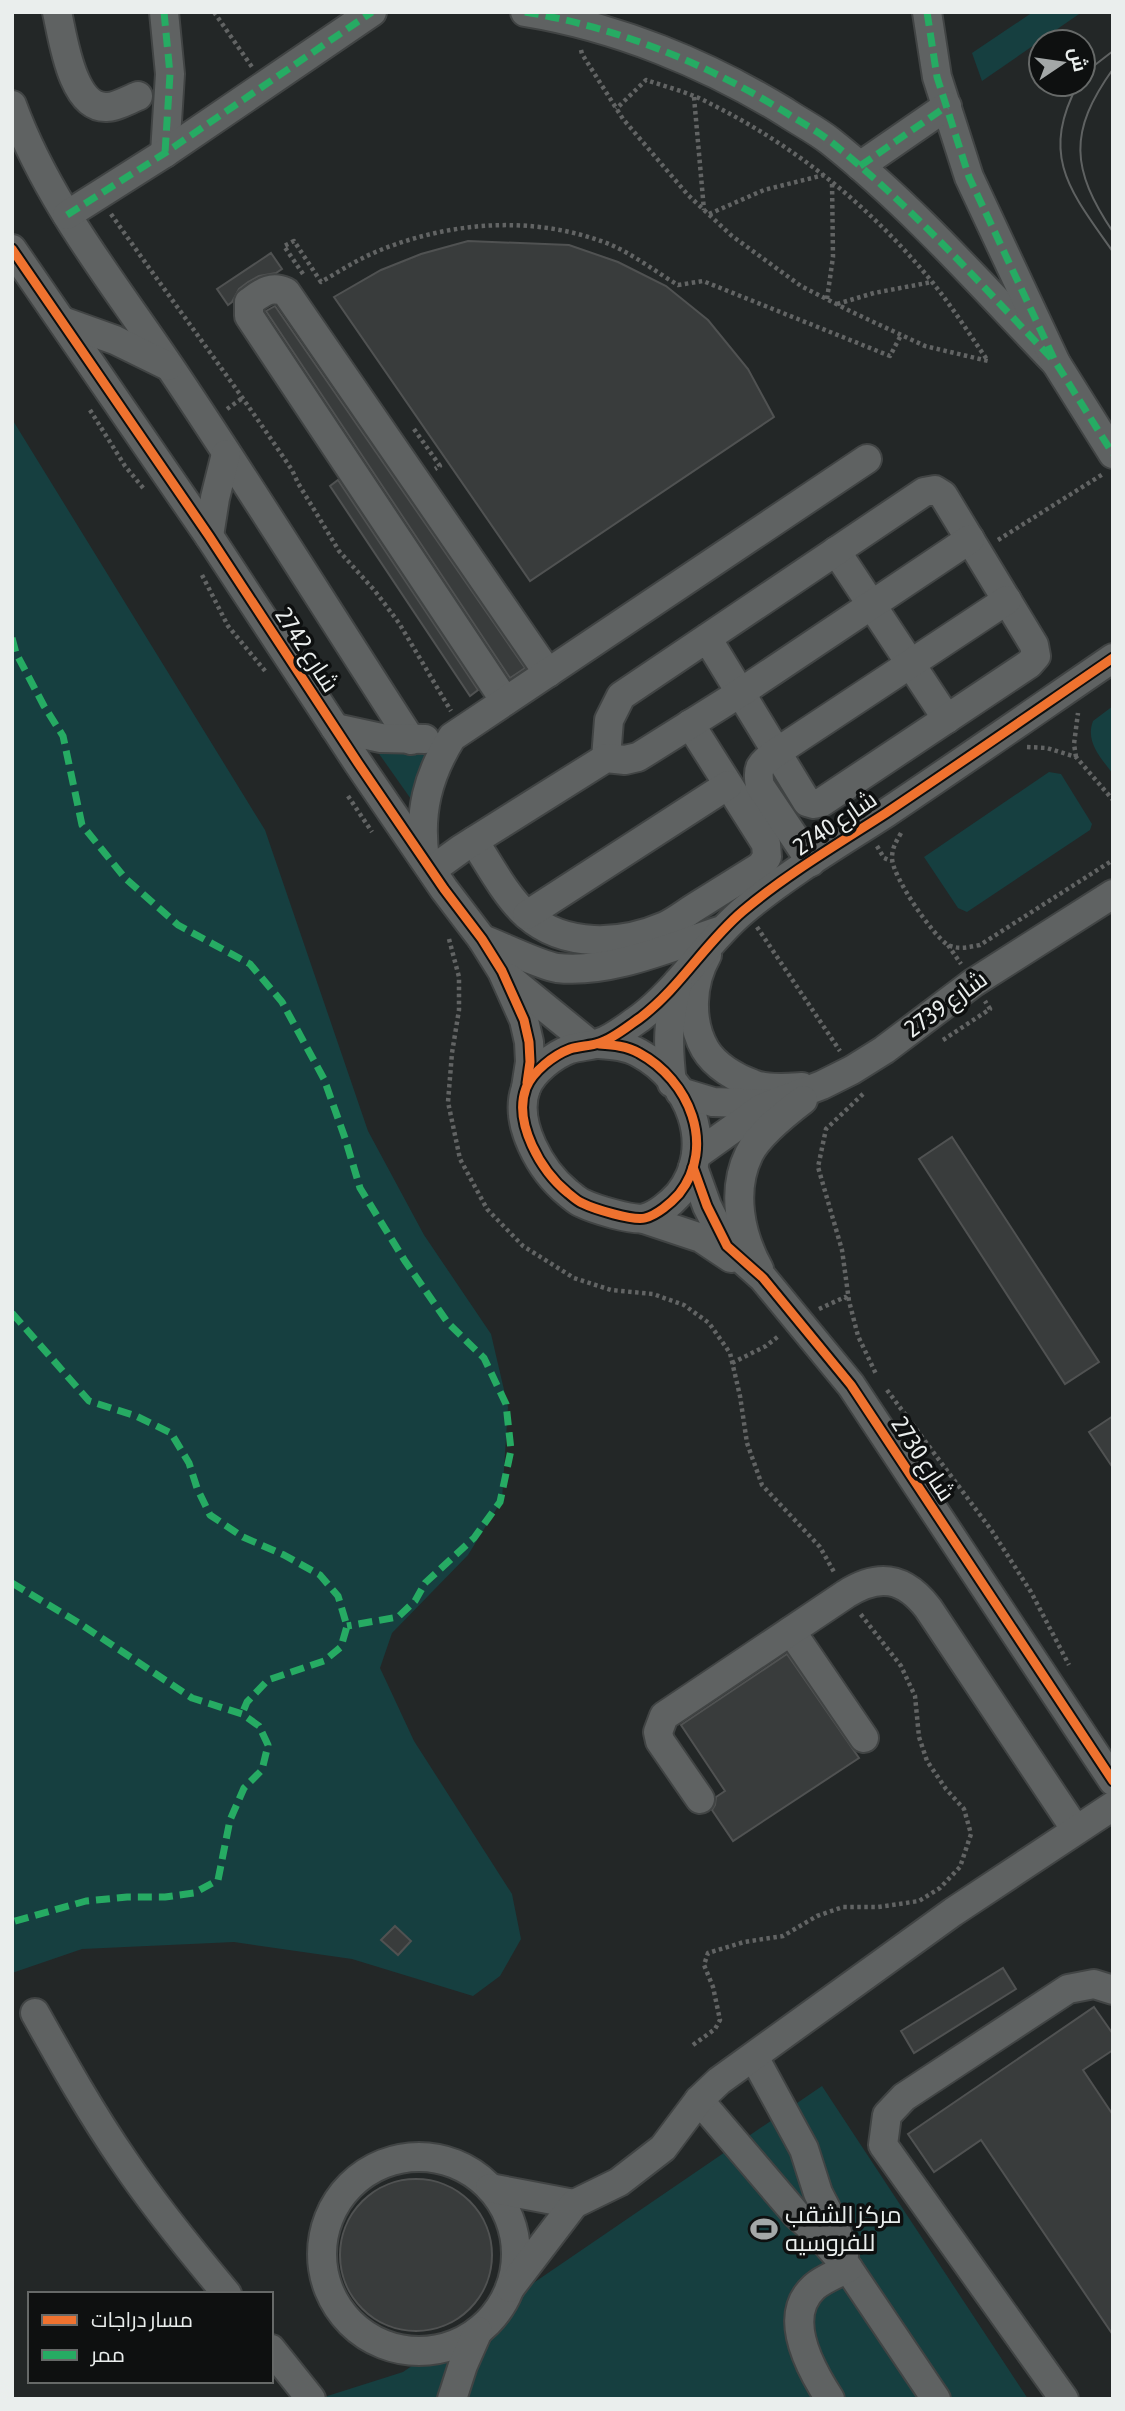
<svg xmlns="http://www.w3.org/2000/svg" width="1125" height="2411" font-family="'Asap Condensed',Cairo,sans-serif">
  <rect width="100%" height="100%" fill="#232727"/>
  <!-- green -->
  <g fill="#163f40">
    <path d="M1033,12h49l-100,69 -10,-28z"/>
    <path d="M12,419l253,411 103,301 56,104 67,99 17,73 -6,93 -34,55 -76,78 -12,35 34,73 98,153 9,45 -21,37 -27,20 -121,-37 -118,-17 -152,7 -70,24z"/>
    <path d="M1113,706v68c-12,-16 -28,-32 -20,-53z"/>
    <path d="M370,741h72l-24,68z"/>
    <path d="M1049,772l12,2 31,50 -2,6 -123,82 -9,-4 -34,-51z"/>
    <path d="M822,2086l206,313h-710l85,-27z"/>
  </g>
  <!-- building -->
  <g fill="#393c3c" stroke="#505252" stroke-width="2">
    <path d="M468,241l101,4 49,17 48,24 42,34 40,49 26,48 -244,164 -196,-284 47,-27 40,-16z"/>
    <path d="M271,253l11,16 -6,4 -17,3 -11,6 -9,7 -7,13 -4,3 -11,-16z"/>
    <path d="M275,306l250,362 -15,10 -244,-367z"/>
    <path d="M338,480l140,210 -8,6 -140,-210z"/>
    <path d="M952,1137l147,225 -34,22 -146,-225z"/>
    <path d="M1113,1416v52l-24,-36z"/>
    <path d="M787,1654l72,104 -126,83 -21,-31 3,-5 1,-8 9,-6 -44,-66z"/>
    <path d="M395,1926l16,15 -13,14 -17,-15z"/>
    <path d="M1003,1968l13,21 -102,64 -13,-22z"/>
    <path d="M1094,2007l19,27v16l-30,20 30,45v220l-132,-195 -47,32 -26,-38z"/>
    <circle cx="416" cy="2255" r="76"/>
  </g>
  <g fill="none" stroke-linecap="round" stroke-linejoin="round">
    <defs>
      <g id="minor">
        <path d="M57,12c6,26 15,97 50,95 9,0 21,-7 31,-11"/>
        <path d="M164,12l6,62 -5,79"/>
        <path d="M525,12c92,15 182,52 260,100 15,10 31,18 45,29 83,66 153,146 226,222"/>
        <path d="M927,12l10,65 32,100 87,186 57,91"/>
        <path d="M12,105c35,96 101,177 158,262 82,122 160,248 241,373"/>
        <path d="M860,166l87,-60"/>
        <path d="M67,215l98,-62 207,-141"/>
        <path d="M12,249l197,287 149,227 86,126 38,50 20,32 22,49 5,22 1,20 -4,26"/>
        <path d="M62,321l53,19 53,26"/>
        <path d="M209,536l6,-38 11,-44"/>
        <path d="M836,551l111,168"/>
        <path d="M505,701l-256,-385v-14c13,-9 21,-17 37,-10l262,381"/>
        <path d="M335,728l46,10 44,1"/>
        <path d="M606,758l3,-38 12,-24 303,-204 11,-2 8,5 91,150 2,11 -7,8 -207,138 -8,2 -7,-2 -100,-164"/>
        <path d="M474,841c15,23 33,57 53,74 38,33 94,30 138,11 11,-5 22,-14 32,-20 21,-13 43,-27 64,-40l6,-9 -1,-13 -76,-120"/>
        <path d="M425,859c-7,-46 3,-84 27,-122l415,-278"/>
        <path d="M811,862l-51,-76c-4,-20 1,-22 17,-34l230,-152"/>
        <path d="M432,870l29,-21 145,-91 19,2 13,-3 102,-64 230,-154"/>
        <path d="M527,915l201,-130"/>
        <path d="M482,939c19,7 57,26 75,29 53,6 113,-21 162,-37"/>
        <path d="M707,955c-16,28 -18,66 -2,94 10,17 31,29 48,35 14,6 34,4 49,3"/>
        <path d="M509,978l81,66"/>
        <path d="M599,1044c14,1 28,2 40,9 50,27 78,93 40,141 -8,9 -22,21 -34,24 -12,3 -51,-9 -63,-15 -5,-2 -10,-7 -14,-10 -27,-22 -55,-70 -42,-105 7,-17 28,-33 44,-39 10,-3 20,-3 29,-6 14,-4 29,-17 41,-25 40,-30 65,-75 103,-107 44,-37 95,-67 143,-98 76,-51 151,-103 227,-155"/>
        <path d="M672,1083c-5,-40 -4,-62 6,-101"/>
        <path d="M680,1092l33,10 58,2"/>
        <path d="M696,1155l66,-47 60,-23 30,-15 32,-20 89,-67 140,-89"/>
        <path d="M693,1167l14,39 20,40 36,32 88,107 262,396"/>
        <path d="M644,1219l57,19 30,20"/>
        <path d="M759,1269c-19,-34 -28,-78 -10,-115 10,-20 37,-41 54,-54"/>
        <path d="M791,1631l73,107"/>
        <path d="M700,1799l-40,-58 -2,-9 6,-16 182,-122c33,-21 58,-17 82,14l148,222"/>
        <path d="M35,2013c28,50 56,100 89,148 31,46 67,90 103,133"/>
        <path d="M754,2057l50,92 14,44 17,33 9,29"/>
        <path d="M699,2100l97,114 24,22 28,32 88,131"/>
        <circle cx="419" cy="2254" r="97"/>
        <path d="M490,2188l84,16"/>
        <path d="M510,2288l64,-84 45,-22 44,-34 36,-48 20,-19 234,-169 160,-106"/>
        <path d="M271,2349l40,50"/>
        <path d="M452,2399l11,-34 15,-34"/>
        <path d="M830,2399c-19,-29 -49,-82 -16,-112 9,-8 23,-13 34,-19"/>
        <path d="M1064,2399l-181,-254 4,-30 17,-18 164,-108 26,-5 19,6"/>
      </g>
    </defs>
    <!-- minor casing -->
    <use href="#minor" stroke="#414444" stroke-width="32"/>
    <!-- path -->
    <g stroke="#626464" stroke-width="4.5" stroke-dasharray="3.5 3.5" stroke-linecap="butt">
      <path d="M214,12l38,55"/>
      <path d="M581,50l1,4 41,65 65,76 16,15 28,26 69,50 51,26 73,34 63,15c-18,-26 -35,-53 -55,-78 -61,-75 -136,-136 -222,-179 -20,-11 -44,-17 -65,-24l-30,29"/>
      <path d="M694,97l10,113"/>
      <path d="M111,214c60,86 123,169 181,256l6,13 41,68 36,40 24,32 52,88"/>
      <path d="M709,214l55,-24 60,-15"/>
      <path d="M303,274l-19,-28 10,-5 27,41c19,-11 37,-23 57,-31 73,-30 157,-36 231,-7 24,10 47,28 69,41l25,-4 187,75 11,-21"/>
      <path d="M827,299l6,-42 -1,-76"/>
      <path d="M837,304l37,-11 58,-11"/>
      <path d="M227,409l17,-12"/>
      <path d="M90,410l35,56 19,23"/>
      <path d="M414,429l26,37 -5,3"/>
      <path d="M998,540l105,-66"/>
      <path d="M202,575l26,51 38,46"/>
      <path d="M1027,747l20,1 29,9 37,43"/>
      <path d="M1076,757l-2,-13 4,-31"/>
      <path d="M348,796l24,36"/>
      <path d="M901,833c-5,9 -9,15 -9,25 0,18 41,78 56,87 11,5 21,2 32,0l133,-85"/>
      <path d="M877,846l7,12 7,3"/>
      <path d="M757,927l83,124"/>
      <path d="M449,939l10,38v33l-7,43 -4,49 12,57 27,50 36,37 51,32 37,12 42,4 31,11 25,18 21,30 10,43 7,47 15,42 58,62 14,25"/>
      <path d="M948,945l13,19"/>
      <path d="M943,1040l47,-31 -5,-8"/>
      <path d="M863,1094l-37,35 -8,38 24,83 7,51 9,35 18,38"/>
      <path d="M819,1309l26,-12 3,3"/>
      <path d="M732,1363l34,-17 14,-11"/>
      <path d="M887,1390l105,141 39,61 38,73"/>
      <path d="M693,2045l22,-16 5,-9 -7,-33 -9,-22 4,-12 36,-11 39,-6 34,-20 26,-9h35l41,-6 21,-13 20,-21 11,-33 -7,-25 -18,-20 -19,-28 -8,-24 -4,-41 -14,-30 -42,-54"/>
    </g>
    <!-- minor -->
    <use href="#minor" stroke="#5f6262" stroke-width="28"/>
    <!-- tram -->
    <g stroke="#5f6262" stroke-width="2">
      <path d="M1113,69c-45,63 -42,100 0,163"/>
      <path d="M1083,77l8,-9 22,-17"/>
      <path d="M1078,84c-39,73 -7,108 35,168"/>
    </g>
    <!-- quiet -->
    <g stroke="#26ab63" stroke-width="7" stroke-dasharray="14 7" stroke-linecap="butt">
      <path d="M164,12l6,62 -5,79"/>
      <path d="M525,12c92,15 182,52 260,100 15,10 31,18 45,29 83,66 153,146 226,222"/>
      <path d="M927,12l10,65 32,100 87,186 57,91"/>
      <path d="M860,166l87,-60"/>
      <path d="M67,215l98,-62 207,-141"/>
      <path d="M12,638l4,15 28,53 19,30 19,89 43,53 53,47 72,39 32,38 42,77 21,59 15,50 45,73 43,62 36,35 22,46 5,46 -11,52 -26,36 -49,45 -10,18 -17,16 -51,9"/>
      <path d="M12,1313l77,88 47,15 35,17 18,30 8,25 13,27 33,22 41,18 36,20 18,21 9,30 -6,21 -17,14 -56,19 -21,22 -5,12"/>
      <path d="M12,1583l67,40 113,75 50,16 17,12 9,19 -6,25 -18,18 -14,32 -12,60 -24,13 -29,4h-38l-41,4 -74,21"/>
    </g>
    <defs>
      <g id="cycleway">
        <path d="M12,249l197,287 149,227 86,126 38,50 20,32 22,49 5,22 1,20 -3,21"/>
        <path d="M599,1044c14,1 28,2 40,9 50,27 78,93 40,141 -8,9 -22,21 -34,24 -12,3 -51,-9 -63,-15 -5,-2 -10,-7 -14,-10 -27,-22 -55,-70 -42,-105 7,-17 28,-33 44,-39 10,-3 20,-3 29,-6 14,-4 29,-17 41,-25 40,-30 65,-75 103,-107 44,-37 95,-67 143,-98 76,-51 151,-103 227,-155"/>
        <path d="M693,1167l14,39 20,40 36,32 88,107 262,396"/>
      </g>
    </defs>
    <!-- cycleway casing -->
    <use href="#cycleway" stroke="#0e1010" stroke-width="13"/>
    <!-- cycleway -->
    <use href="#cycleway" stroke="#ef722f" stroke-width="9"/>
  </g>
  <!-- icons -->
  <defs>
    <symbol id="stadium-bare" viewBox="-9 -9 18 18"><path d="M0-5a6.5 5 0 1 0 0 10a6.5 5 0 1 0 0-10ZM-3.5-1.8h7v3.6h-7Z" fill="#a4a8a8" stroke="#0e1010" stroke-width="2.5" paint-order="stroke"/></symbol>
  </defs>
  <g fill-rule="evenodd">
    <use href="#stadium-bare" x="745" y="2210" width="38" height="38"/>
  </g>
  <g text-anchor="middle" stroke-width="7" stroke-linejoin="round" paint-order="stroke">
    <!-- street labels -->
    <g font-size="24" fill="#eaeeed" stroke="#0e1010">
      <text transform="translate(307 650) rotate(57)" y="8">شارع 2742</text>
      <text transform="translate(835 823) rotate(-34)" y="8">شارع 2740</text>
      <text transform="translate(946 1004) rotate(-36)" y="8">شارع 2739</text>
      <text transform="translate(923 1459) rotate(57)" y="8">شارع 2730</text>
    </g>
    <!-- poi labels -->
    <g font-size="24" fill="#eaeeed" stroke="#0e1010" text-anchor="start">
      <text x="785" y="2223">مركز الشقب<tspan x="785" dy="28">للفروسيه</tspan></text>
    </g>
  </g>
  <!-- border -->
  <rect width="1125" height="2411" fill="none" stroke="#eaeeed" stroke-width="28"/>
  <!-- legend -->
  <rect x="28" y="2292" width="245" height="91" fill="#0e1010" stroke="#666968" stroke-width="2"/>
  <rect x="42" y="2315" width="35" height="10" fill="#ef722f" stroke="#666968" stroke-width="2"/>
  <text x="91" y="2327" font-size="21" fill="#eaeeed">مسار دراجات</text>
  <rect x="42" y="2350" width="35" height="10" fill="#26ab63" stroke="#666968" stroke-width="2"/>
  <text x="91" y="2362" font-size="21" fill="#eaeeed">ممر</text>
  <!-- north arrow -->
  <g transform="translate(1062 63) rotate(77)"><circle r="33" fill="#0e1010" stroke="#666968" stroke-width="2"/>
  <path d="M0-5L12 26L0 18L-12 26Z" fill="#a4a8a8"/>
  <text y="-10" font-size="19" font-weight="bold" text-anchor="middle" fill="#eaeeed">ش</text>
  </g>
</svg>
